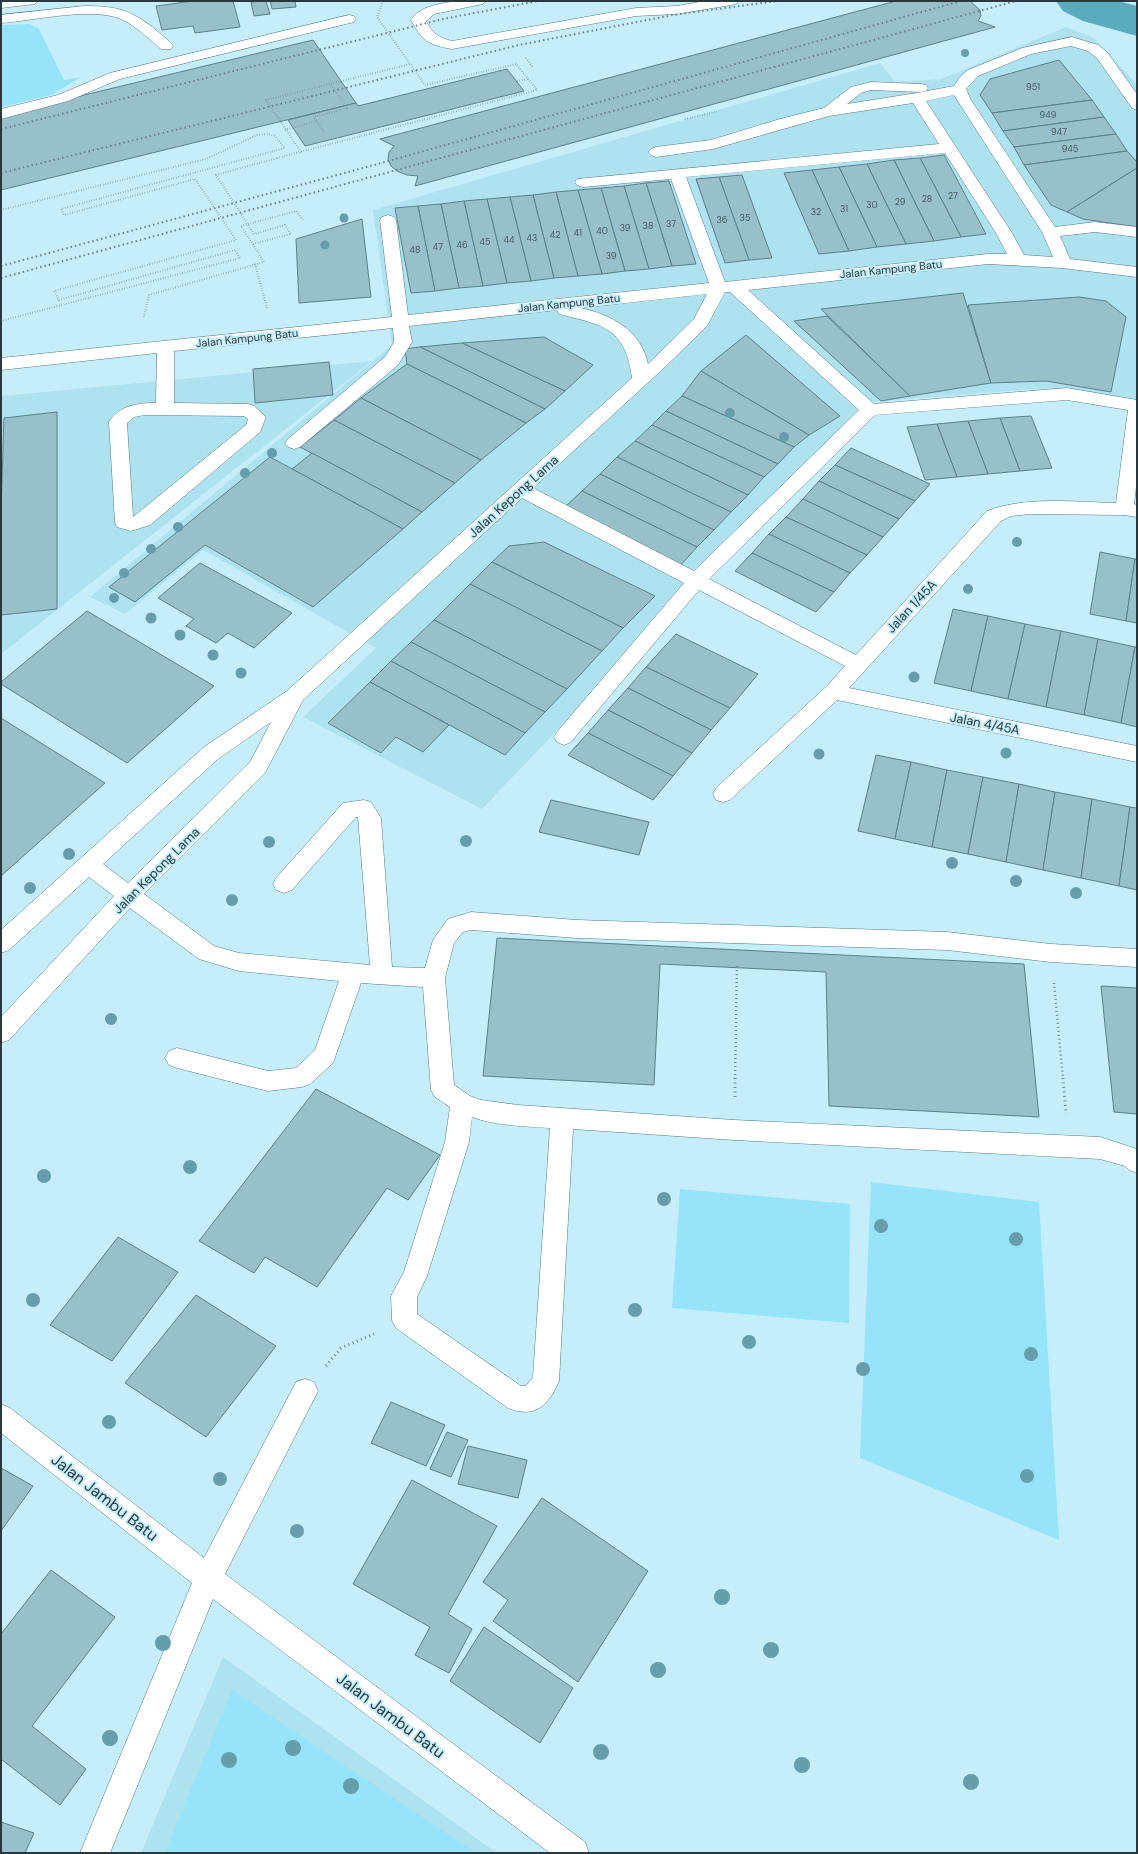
<svg xmlns="http://www.w3.org/2000/svg" width="1138" height="1854" font-family="'DM Sans',sans-serif">
  <rect width="100%" height="100%" fill="#c5eefa"/>
  <!-- built -->
  <g fill="#afe2ef">
    <path d="M1066,27l28,11 43,46v321l-91,-17 -175,14 -389,407 -179,-92 73,-69 -173,-98 -78,64 -35,-17 302,-252 -19,-135 507,-147 15,19 46,-3z"/>
    <path d="M372,361l-371,293v-258z"/>
    <path d="M223,1657l274,196h-356z"/>
  </g>
  <!-- green -->
  <g fill="#95e4f9">
    <path d="M29,24l10,5 25,51 17,-3 -30,18 -50,12v-82z"/>
    <path d="M871,1182l168,20 20,338 -199,-82z"/>
    <path d="M680,1189l170,15 -1,119 -177,-15z"/>
    <path d="M232,1690l244,163h-311z"/>
  </g>
  <g fill="none" stroke-linecap="round" stroke-linejoin="round">
    <!-- river -->
    <path fill="#5babbf" fill-rule="evenodd" d="M1056,1h62l19,5v30l-54,-15 -20,-10z"/>
  </g>
  <!-- building -->
  <g fill="#98c0cb" stroke="#5a808a">
    <path d="M193,1h40l7,26 -45,6 -2,-7 -31,4 -6,-24z"/>
    <path d="M266,1l4,13 -16,2 -3,-14z"/>
    <path d="M270,1h25l1,6 -24,2z"/>
    <path d="M896,1h74l10,9 1,6 -3,5 17,6 -580,159 3,-10 -11,-1 -10,-4 -6,-5 -3,-7 1,-7 5,-6 -14,-7z"/>
    <path d="M313,40l43,63 -355,87v-75z"/>
    <path d="M1059,60l33,40 -100,13 -12,-18 10,-16z"/>
    <path d="M507,69l17,22 -219,55 -17,-26 68,-17 2,3z"/>
    <path d="M1092,100l12,17 -101,14 -11,-18z"/>
    <path d="M1104,117l12,17 -102,13 -11,-16z"/>
    <path d="M1116,134l11,17 -103,14 -10,-18z"/>
    <path d="M1127,151l10,11v6l-70,44 -16,-7 -27,-40z"/>
    <path d="M944,155l42,79 -25,3 -41,-79z"/>
    <path d="M920,158l41,79 -27,4 -40,-81z"/>
    <path d="M894,160l40,81 -28,3 -39,-80z"/>
    <path d="M867,164l39,80 -29,3 -38,-80z"/>
    <path d="M839,167l38,80 -28,4 -37,-81z"/>
    <path d="M1137,168v59l-54,-8 -16,-7z"/>
    <path d="M812,170l37,81 -30,3 -35,-81z"/>
    <path d="M742,175l30,83 -23,2 -30,-83z"/>
    <path d="M719,177l30,83 -24,3 -29,-84z"/>
    <path d="M669,181l27,83 -24,2 -26,-83z"/>
    <path d="M646,183l26,83 -23,3 -25,-83z"/>
    <path d="M624,186l25,83 -24,2 -24,-83z"/>
    <path d="M601,188l24,83 -23,3 -24,-84z"/>
    <path d="M578,190l24,84 -24,2 -22,-84z"/>
    <path d="M556,192l22,84 -24,2 -21,-83z"/>
    <path d="M533,195l21,83 -23,3 -21,-84z"/>
    <path d="M510,197l21,84 -24,2 -20,-84z"/>
    <path d="M487,199l20,84 -24,3 -19,-85z"/>
    <path d="M464,201l19,85 -24,2 -18,-84z"/>
    <path d="M441,204l18,84 -24,3 -17,-85z"/>
    <path d="M418,206l17,85 -24,2 -16,-85z"/>
    <path d="M362,219l9,78 -72,6 -3,-64z"/>
    <path d="M963,293l28,90 -81,13 -89,-87z"/>
    <path d="M1079,297l27,4 20,16 -15,75 -65,-11 -55,2 -23,-78z"/>
    <path d="M827,316l83,80 -29,5 -87,-80z"/>
    <path d="M746,335l94,81 -31,19 -108,-64z"/>
    <path d="M544,337l49,28 -28,26 -103,-48z"/>
    <path d="M462,343l103,48 -20,18 -125,-62z"/>
    <path d="M420,347l125,62 -19,14 -119,-59 -2,-15z"/>
    <path d="M329,362l4,33 -78,8 -2,-34z"/>
    <path d="M407,364l119,59 -45,37 -120,-62z"/>
    <path d="M701,371l108,64 -15,12 -112,-51z"/>
    <path d="M682,396l112,51 -16,17 -112,-53z"/>
    <path d="M361,398l120,62 -26,23 -121,-63z"/>
    <path d="M666,411l112,53 -14,13 -112,-52z"/>
    <path d="M57,412v197l-56,6v-104l3,-93z"/>
    <path d="M1031,416l21,52 -32,3 -20,-53z"/>
    <path d="M1000,418l20,53 -32,3 -20,-53z"/>
    <path d="M334,420l121,63 -33,29 -122,-65z"/>
    <path d="M968,421l20,53 -31,3 -20,-53z"/>
    <path d="M937,424l20,53 -32,3 -18,-53z"/>
    <path d="M652,425l112,52 -16,18 -113,-54z"/>
    <path d="M635,441l113,54 -17,17 -114,-55z"/>
    <path d="M851,448l79,36 -15,17 -80,-36z"/>
    <path d="M312,453l110,59 -19,17 -111,-60z"/>
    <path d="M270,457l133,72 -90,78 -108,-62 -70,57 -26,-15z"/>
    <path d="M617,457l114,55 -17,18 -114,-56z"/>
    <path d="M835,465l80,36 -16,18 -80,-38z"/>
    <path d="M600,474l114,56 -17,17 -115,-56z"/>
    <path d="M819,481l80,38 -16,18 -80,-38z"/>
    <path d="M582,491l115,56 -17,19 -116,-58z"/>
    <path d="M803,499l80,38 -16,18 -81,-38z"/>
    <path d="M786,517l81,38 -17,18 -81,-39z"/>
    <path d="M769,534l81,39 -16,19 -82,-39z"/>
    <path d="M544,542l111,54 -32,32 -131,-66 17,-16z"/>
    <path d="M1100,552l35,7 -9,62 -36,-7z"/>
    <path d="M752,553l82,39 -18,20 -81,-41z"/>
    <path d="M1135,559h2v64l-11,-2z"/>
    <path d="M492,562l131,66 -21,23 -132,-67z"/>
    <path d="M200,563l92,50 -38,35 -26,-15 -12,10 -30,-17 8,-7 -36,-21z"/>
    <path d="M470,584l132,67 -35,38 -133,-69z"/>
    <path d="M953,609l35,7 -17,75 -37,-8z"/>
    <path d="M87,611l127,75 -87,77 -126,-79v-2z"/>
    <path d="M988,616l37,8 -17,75 -37,-8z"/>
    <path d="M434,620l133,69 -22,23 -134,-70z"/>
    <path d="M1025,624l36,7 -15,76 -38,-8z"/>
    <path d="M1061,631l37,8 -14,76 -38,-8z"/>
    <path d="M676,634l82,40 -28,34 -84,-41z"/>
    <path d="M1098,639l37,8 -14,76 -37,-8z"/>
    <path d="M411,642l134,70 -20,21 -134,-72z"/>
    <path d="M1135,647h2v80l-16,-4z"/>
    <path d="M391,661l134,72 -20,22 -135,-73z"/>
    <path d="M646,667l84,41 -19,22 -83,-42z"/>
    <path d="M370,682l79,43 -26,27 -27,-15 -15,16 -53,-30z"/>
    <path d="M628,688l83,42 -19,23 -84,-43z"/>
    <path d="M608,710l84,43 -19,23 -85,-43z"/>
    <path d="M1,718l104,65 -104,93z"/>
    <path d="M588,733l85,43 -20,24 -85,-45z"/>
    <path d="M876,755l35,7 -16,77 -37,-8z"/>
    <path d="M911,762l36,8 -15,77 -37,-8z"/>
    <path d="M947,770l36,7 -15,77 -36,-7z"/>
    <path d="M983,777l36,7 -13,78 -38,-8z"/>
    <path d="M1019,784l36,8 -12,78 -37,-8z"/>
    <path d="M1055,792l37,7 -11,79 -38,-8z"/>
    <path d="M1092,799l38,8 -11,79 -38,-8z"/>
    <path d="M551,800l98,22 -10,33 -100,-23z"/>
    <path d="M1130,807l7,1v82l-18,-4z"/>
    <path d="M497,938l527,26 15,153 -210,-11 -3,-134 -166,-8 -6,121 -171,-9z"/>
    <path d="M1101,986l36,2v126l-23,-2z"/>
    <path d="M316,1089l124,66 -32,45 -21,-12 -70,99 -52,-30 -11,16 -55,-32z"/>
    <path d="M118,1237l60,35 -66,89 -62,-36z"/>
    <path d="M196,1295l80,51 -70,91 -81,-54z"/>
    <path d="M391,1402l54,23 -19,41 -55,-23z"/>
    <path d="M447,1432l21,8 -17,37 -21,-8z"/>
    <path d="M468,1446l59,14 -9,38 -60,-14z"/>
    <path d="M1,1468l32,18 -32,45z"/>
    <path d="M412,1480l85,46 -49,88 24,15 -23,44 -34,-18 15,-28 -77,-43z"/>
    <path d="M542,1498l106,73 -70,111 -85,-61 15,-21 -25,-18z"/>
    <path d="M51,1570l64,47 -83,109 54,43 -26,36 -59,-46v-125z"/>
    <path d="M484,1627l89,61 -33,55 -90,-62z"/>
    <path d="M1,1822l33,11 -9,20h-24z"/>
  </g>
  <g fill="none" stroke-linecap="round" stroke-linejoin="round">
    <defs>
      <g id="minor">
        <path d="M1,1h36l-2,3 -34,4z"/>
        <path d="M457,1h28l-2,3 -49,10 -8,7c6,12 13,17 26,20l184,-33 41,-2 28,-5h33l-2,3 -5,1 -54,9 -41,2 -184,33c-23,-4 -30,-8 -41,-29 10,-15 29,-16 46,-19z"/>
        <path d="M84,6c33,0 48,4 73,25 6,5 12,9 16,15l-2,3h-10c-12,-10 -23,-21 -36,-28 -28,-16 -92,0 -124,2v-8z"/>
        <path d="M349,15l5,1 2,3 -2,3 -234,57 -52,22 -67,18v-10l57,-14 52,-22z"/>
        <path d="M1072,37l26,8 9,7 30,42v16l-5,-2 -35,-50 -9,-7 -17,-5 -40,8 -53,22 -12,13 5,11 84,127 40,-5 42,5v10l-42,-5 -35,4 10,23 67,8v10l-75,-9 -74,-4 -240,26 126,114 193,-16 70,12v79l-3,25 3,1v12l-13,-2 -94,-1 -19,2 -10,5 -152,167 288,58v16l-300,-62 -107,100 -7,2 -7,-2 -3,-6 3,-6 110,-101 19,-21 -146,-76 -128,152 -7,3 -7,-3 -3,-5 3,-5 127,-149 -162,-85 -219,202 -38,73 -121,121 70,52 25,7 131,12 -12,-148h-2l-64,73 -8,3 -8,-3 -3,-6 3,-6 67,-75 21,-3 7,2 10,16 11,149 33,1 8,-28 15,-21 23,-7 106,8 370,12 104,12 86,5v18l-86,-5 -104,-12 -370,-12 -106,-8 -8,2 -9,11 -9,35 9,107 16,11 11,4 37,5 216,15 366,17 37,12v24l-8,-3 -4,-4 -25,-7 -366,-19 -161,-11 -14,252c-10,24 -24,38 -51,27l-112,-80 -4,-8 -1,-24 13,-24 41,-130 5,-35 -15,-10 -4,-7 -8,-103 -62,-4 -28,80 -23,21 -8,3 -34,4 -91,-23 -8,-3 -4,-7 4,-7 8,-3 91,23 28,-3 19,-18 24,-69 -100,-10 -40,-12 -69,-51 -121,132 -8,3v-26l113,-121 -25,-19 -80,73 -8,3v-23l203,-183 83,-56 345,-313c-6,-51 -30,-53 -73,-64l-2,-4 -148,16 3,16 -14,23 -98,82 -6,2 -6,-2 -3,-4 3,-4 97,-82 9,-15 -1,-14 -219,23v52l74,1 6,2 12,11 -6,15 -110,93 -19,6 -14,-4 -2,-5 -6,-100c11,-17 29,-19 47,-19l1,-50 -156,17v-12l391,-41 -12,-97 2,-3 6,-2 6,2 2,3 12,95 301,-32 -38,-104 -88,8 -6,-2 -2,-3 2,-3 362,-35 -26,-41 -84,13 -116,33 -57,8 -5,-2 -3,-3 3,-3 5,-2 55,-7 69,-21 44,-11 27,-21 20,-5 50,2 5,1 2,3 -2,3 -5,1 -50,-2 -10,3 -14,11 70,-11 37,-7 6,-9 8,-7 54,-22zM954,95l88,137 11,25 -29,-2 -12,-22 -86,-132zM945,153l51,80 11,21h-19l-263,28 -39,-105zM725,292h5l129,118 -165,161 -161,-83 133,-122 41,-40zM707,294l-13,25 -46,45c-7,-34 -37,-49 -67,-56zM1067,400l61,10 -12,93c-43,-1 -89,-7 -129,8l-131,144 -147,-76 166,-164zM145,415l99,1 4,3 -2,6 -113,92 -6,-94 7,-6zM271,722l-21,40 -122,121 -25,-19 115,-105zM472,1117c24,9 52,9 78,11l-17,249 -7,9h-5l-104,-72v-17l10,-21 42,-134z"/>
        <path d="M305,1379l9,3 4,9 -93,183 360,268 4,11h-39l-337,-254 -103,254h-30l112,-270 -191,-150v-29l9,4 194,150 92,-176z"/>
      </g>
    </defs>
    <!-- minor casing -->
    <use href="#minor" stroke="#537983" stroke-width="1"/>
    <!-- path-far2 -->
    <g stroke="#708c94" stroke-width="2" stroke-dasharray="0.5 2" stroke-linecap="butt">
      <path d="M526,58l7,9"/>
      <path d="M517,81l11,-2"/>
      <path d="M685,119l34,-8"/>
      <path d="M285,130l32,-9"/>
      <path d="M323,131l-9,-14 34,-9 -18,-24"/>
      <path d="M301,152l-35,-52 144,-36"/>
      <path d="M277,158l260,-68 -21,-26 -91,21 -48,-68 6,-16"/>
      <path d="M1,210l205,-51 51,-24 12,-1 6,2 10,12 -11,3"/>
      <path d="M255,264l12,44"/>
      <path d="M144,317l5,-22 115,-33 -23,-36 55,-15 7,9"/>
      <path d="M1,321l239,-63 -5,-8"/>
    </g>
    <!-- path-far1 -->
    <g stroke="#708c94" stroke-width="2.5" stroke-dasharray="1 3" stroke-linecap="butt">
      <path d="M1054,983l9,96"/>
      <path d="M735,1079l2,-113"/>
    </g>
    <!-- path -->
    <g stroke="#708c94" stroke-width="3" stroke-dasharray="1 3.5" stroke-linecap="butt">
      <path d="M1063,1078l3,36"/>
      <path d="M735,1097v-19"/>
      <path d="M326,1366l15,-18 33,-14"/>
    </g>
    <!-- minor -->
    <use href="#minor" fill="#fff" fill-rule="evenodd"/>
    <!-- rail -->
    <g stroke="#678188" stroke-width="2" stroke-dasharray="1.5 3" stroke-linecap="butt">
      <path d="M1,129l442,-110 95,-18"/>
      <path d="M1,173l518,-128 154,-30 104,-14"/>
      <path d="M1,266l373,-101 587,-164"/>
      <path d="M1,278l1015,-277"/>
    </g>
    <!-- path-bridge -->
    <g stroke="#708c94" stroke-width="2" stroke-dasharray="0.5 2" stroke-linecap="butt">
      <path d="M253,244l38,-10 -6,-9 -31,9 -38,-59 61,-17"/>
      <path d="M235,250l-176,50 -5,-9 182,-51 -41,-61 -131,36 -3,-6 213,-58"/>
    </g>
  </g>
  <!-- trees -->
  <g fill="#669dab">
    <circle cx="965" cy="53" r="4"/>
    <circle cx="344" cy="218" r="4.5"/>
    <circle cx="325" cy="245" r="4.5"/>
    <circle cx="730" cy="413" r="5"/>
    <circle cx="784" cy="437" r="5"/>
    <circle cx="272" cy="453" r="5"/>
    <circle cx="245" cy="473" r="5"/>
    <circle cx="178" cy="527" r="5"/>
    <circle cx="1017" cy="542" r="5"/>
    <circle cx="151" cy="549" r="5"/>
    <circle cx="124" cy="573" r="5"/>
    <circle cx="968" cy="589" r="5"/>
    <circle cx="114" cy="598" r="5"/>
    <circle cx="151" cy="618" r="5.5"/>
    <circle cx="180" cy="635" r="5.5"/>
    <circle cx="213" cy="655" r="5.5"/>
    <circle cx="241" cy="673" r="5.5"/>
    <circle cx="914" cy="677" r="5.5"/>
    <circle cx="1006" cy="753" r="5.5"/>
    <circle cx="819" cy="754" r="5.5"/>
    <circle cx="466" cy="841" r="6"/>
    <circle cx="269" cy="842" r="6"/>
    <circle cx="69" cy="854" r="6"/>
    <circle cx="952" cy="863" r="6"/>
    <circle cx="1016" cy="881" r="6"/>
    <circle cx="30" cy="888" r="6"/>
    <circle cx="1076" cy="893" r="6"/>
    <circle cx="232" cy="900" r="6"/>
    <circle cx="111" cy="1019" r="6"/>
    <circle cx="190" cy="1167" r="7"/>
    <circle cx="44" cy="1176" r="7"/>
    <circle cx="664" cy="1199" r="7"/>
    <circle cx="881" cy="1226" r="7"/>
    <circle cx="1016" cy="1239" r="7"/>
    <circle cx="33" cy="1300" r="7"/>
    <circle cx="635" cy="1310" r="7"/>
    <circle cx="749" cy="1342" r="7"/>
    <circle cx="1031" cy="1354" r="7"/>
    <circle cx="863" cy="1369" r="7"/>
    <circle cx="109" cy="1422" r="7"/>
    <circle cx="1027" cy="1476" r="7"/>
    <circle cx="220" cy="1479" r="7"/>
    <circle cx="297" cy="1531" r="7"/>
    <circle cx="722" cy="1597" r="8"/>
    <circle cx="163" cy="1643" r="8"/>
    <circle cx="771" cy="1650" r="8"/>
    <circle cx="658" cy="1670" r="8"/>
    <circle cx="110" cy="1738" r="8"/>
    <circle cx="293" cy="1748" r="8"/>
    <circle cx="601" cy="1752" r="8"/>
    <circle cx="229" cy="1760" r="8"/>
    <circle cx="802" cy="1765" r="8"/>
    <circle cx="971" cy="1782" r="8"/>
    <circle cx="351" cy="1786" r="8"/>
  </g>
  <g text-anchor="middle" stroke-width="4" stroke-linejoin="round" paint-order="stroke">
    <!-- far-number labels -->
    <g font-size="9" fill="#445a60">
      <text x="1033" y="90">951</text>
      <text x="1048" y="118">949</text>
      <text x="1059" y="135">947</text>
      <text x="1070" y="152">945</text>
      <text x="953" y="199">27</text>
      <text x="927" y="202">28</text>
      <text x="900" y="205">29</text>
      <text x="872" y="208">30</text>
      <text x="844" y="212">31</text>
      <text x="816" y="215">32</text>
      <text x="745" y="221">35</text>
      <text x="722" y="223">36</text>
      <text x="671" y="227">37</text>
      <text x="648" y="229">38</text>
      <text x="625" y="231">39</text>
      <text x="602" y="234">40</text>
      <text x="578" y="236">41</text>
      <text x="555" y="238">42</text>
      <text x="532" y="241">43</text>
      <text x="509" y="243">44</text>
      <text x="485" y="245">45</text>
      <text x="462" y="248">46</text>
      <text x="438" y="250">47</text>
      <text x="415" y="253">48</text>
      <text x="611" y="259">39</text>
    </g>
    <!-- far-street labels -->
    <g font-size="11" fill="#28383c" stroke="#c5eefa">
      <text transform="translate(891 269) rotate(-6)" y="4">Jalan Kampung Batu</text>
      <text transform="translate(569 303) rotate(-6)" y="4">Jalan Kampung Batu</text>
      <text transform="translate(247 338) rotate(-6)" y="4">Jalan Kampung Batu</text>
    </g>
    <!-- street labels -->
    <g font-size="13" fill="#28383c" stroke="#c5eefa">
      <text transform="translate(513 496) rotate(-42)" y="5">Jalan Kepong Lama</text>
      <text transform="translate(911 606) rotate(-47)" y="5">Jalan 1/45A</text>
      <text transform="translate(985 723) rotate(11)" y="5">Jalan 4/45A</text>
      <text transform="translate(156 870) rotate(-45)" y="5">Jalan Kepong Lama</text>
    </g>
    <!-- near-street labels -->
    <g font-size="16" fill="#28383c" stroke="#c5eefa">
      <text transform="translate(105 1497) rotate(38)" y="6">Jalan Jambu Batu</text>
      <text transform="translate(391 1715) rotate(37)" y="6">Jalan Jambu Batu</text>
    </g>
  </g>
  <!-- border -->
  <rect width="1138" height="1854" fill="none" stroke="#28383c" stroke-width="4"/>
</svg>
